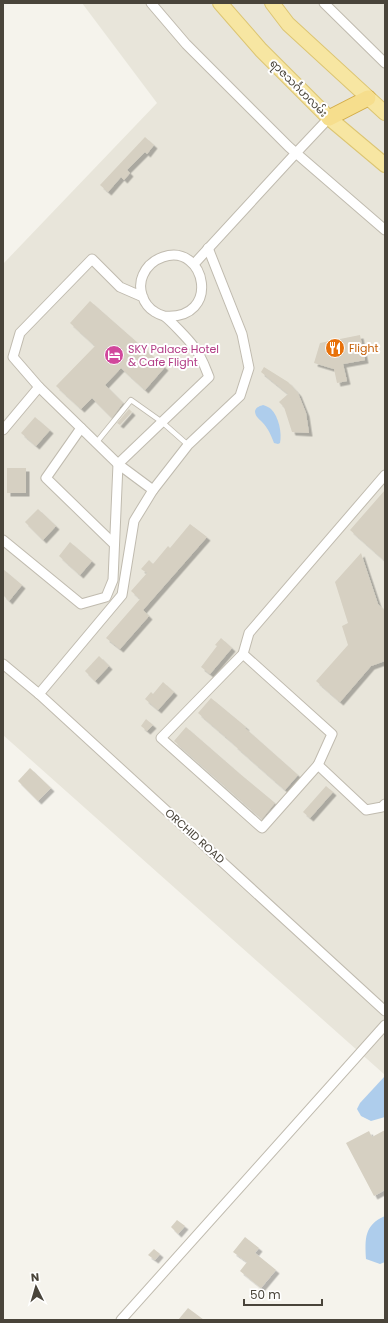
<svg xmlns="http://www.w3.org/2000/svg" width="388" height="1323" font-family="Poppins,'Noto Sans Myanmar',sans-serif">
  <defs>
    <filter id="shadow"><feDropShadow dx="3.5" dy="3.5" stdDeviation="0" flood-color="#0004"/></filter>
  </defs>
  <rect width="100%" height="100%" fill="#f5f3ec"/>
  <!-- residential -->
  <path fill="#e8e5da" d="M82,3h303v1072l-382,-340v-471l154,-161z"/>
  <!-- water -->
  <g fill="#aecdec">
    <path d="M263,405c3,1 6,2 8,4 8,8 11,24 9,34l-2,1 -4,-1c-3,-8 -6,-15 -12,-21 -3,-3 -7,-6 -7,-11 1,-4 5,-5 8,-6z"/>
    <path d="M385,1076v41l-14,4 -10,-5 -4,-7 3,-6z"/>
    <path d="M385,1216v46l-5,2 -14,-5c-1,-20 -2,-34 19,-43z"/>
  </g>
  <!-- building -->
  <g fill="#d6d0c2" filter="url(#shadow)">
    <path d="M145,137l9,8 -7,9 -2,-2 -18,18 3,3 -6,7 -3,-3 -13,15 -8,-7z"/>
    <path d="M90,301l75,66 -20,23 -24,-22 -16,17 18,18 -11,15 -20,-20 -11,11 -25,-23 39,-40 -25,-23z"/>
    <path d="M360,335l5,25 -22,4 4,17 -10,2 -3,-14 -20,-6 6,-20z"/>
    <path d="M264,367l24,15 10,11 8,20 3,20 -17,-1 -8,-25 -5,-5 9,-8 -27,-22z"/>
    <path d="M129,409l3,3 -12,13 -3,-2z"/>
    <path d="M35,417l15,13 -14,16 -15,-13z"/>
    <rect x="7" y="468" width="19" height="25"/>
    <path d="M385,490v71l-35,-31z"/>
    <path d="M38,509l18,17 -13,14 -18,-18z"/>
    <path d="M190,524l17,13 -64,73 6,6 -29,33 -14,-11 34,-39 -9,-8 16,-18 -6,-4 8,-9 4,4 15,-18 2,2z"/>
    <path d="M70,542l22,19 -12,14 -21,-19z"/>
    <path d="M361,553l17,51 7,7v50l-14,5 -31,36 -24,-21 32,-36 -6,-19 6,-3 -13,-41z"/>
    <path d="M3,569l19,16 -13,16 -6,-6z"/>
    <path d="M221,638l11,10 -22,26 -9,-7 16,-21 -2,-1z"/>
    <path d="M99,656l10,10 -14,15 -10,-10z"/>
    <path d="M163,682l11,10 -16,18 -13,-11 6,-7 2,2z"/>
    <path d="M211,698l35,29 -1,1 53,47 -13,15 -51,-45h1l-37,-32z"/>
    <path d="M146,719l7,6 -6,6 -6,-5z"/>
    <path d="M186,727l54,47 35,29 -13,16 -88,-78z"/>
    <path d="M30,768l21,20 -13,13 -20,-20z"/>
    <path d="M326,786l7,6 -23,26 -7,-6z"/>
    <path d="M385,1130v60l-11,6 -28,-53 23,-12 3,6z"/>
    <path d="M177,1220l8,6 -7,8 -7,-7z"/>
    <path d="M245,1237l14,11 -4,5 21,17 -15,18 -21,-17 7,-9 -14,-10z"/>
    <path d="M154,1249l6,5 -5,6 -7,-5z"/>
    <path d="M188,1308l16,12h-26z"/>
  </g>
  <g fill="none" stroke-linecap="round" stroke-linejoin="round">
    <defs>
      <path id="service" d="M96,443l35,-43 31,22 26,23"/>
      <g id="minor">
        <path d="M151,3l35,41 103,103 96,83"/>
        <path d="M324,3l61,60"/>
        <path d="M194,264l102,-111 33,-35"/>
        <path d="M143,297l-23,-10 -28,-28 -72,74 -7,24 26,30 79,77 91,-87c-4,-10 -8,-22 -15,-30 -5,-7 -24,-27 -30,-31 -3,-1 -6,-2 -9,-4 -12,-7 -18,-24 -12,-37 4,-9 11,-15 20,-18 43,-15 59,64 1,59"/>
        <path d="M81,428l-35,50 68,66"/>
        <path d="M3,430l36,-43"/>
        <path d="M385,475l-136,158 -6,21 -82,84 101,90 56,-63 48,45 16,-3 3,-3"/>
        <path d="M153,490l35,-45 52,-49 9,-28 -7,-34 -34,-86"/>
        <path d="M3,540l78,64 25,-7 7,-17 5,-116"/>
        <path d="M243,654l89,80 -14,31"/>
        <path d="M3,664l36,30 346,317"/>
        <path d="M39,694l83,-99 12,-74 19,-31 -35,-26"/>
        <path d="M121,1320l264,-295"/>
      </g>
      <g id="primary">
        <path d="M220,3l41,47 68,68 56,47"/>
        <path d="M272,3l16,21 97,89"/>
      </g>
      <path id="trunk" d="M329,118l39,-20"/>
    </defs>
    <!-- service casing -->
    <use href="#service" stroke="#c0bbaf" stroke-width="6"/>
    <!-- minor casing -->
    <use href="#minor" stroke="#c0bbaf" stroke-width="11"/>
    <!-- primary casing -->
    <use href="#primary" stroke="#dcc572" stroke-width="16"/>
    <!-- trunk casing -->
    <use href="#trunk" stroke="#d3ac47" stroke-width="17"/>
    <!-- service -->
    <use href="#service" stroke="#fff" stroke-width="4.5"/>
    <!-- minor -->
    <use href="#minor" stroke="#fff" stroke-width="9"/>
    <!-- primary -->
    <use href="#primary" stroke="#f7e6a2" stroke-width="14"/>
    <!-- trunk -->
    <use href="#trunk" stroke="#f6de8d" stroke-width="15"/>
  </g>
  <!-- icons -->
  <defs>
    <symbol id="restaurant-disc" viewBox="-11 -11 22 22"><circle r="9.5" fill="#e8710a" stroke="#fff"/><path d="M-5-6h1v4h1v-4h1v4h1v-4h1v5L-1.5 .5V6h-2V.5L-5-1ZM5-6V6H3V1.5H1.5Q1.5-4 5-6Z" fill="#fff"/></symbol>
    <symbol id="hotel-disc" viewBox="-11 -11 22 22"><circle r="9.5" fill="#d1479c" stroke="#fff"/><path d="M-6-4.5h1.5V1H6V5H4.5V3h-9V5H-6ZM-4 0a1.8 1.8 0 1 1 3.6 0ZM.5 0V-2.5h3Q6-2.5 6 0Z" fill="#fff"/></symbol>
  </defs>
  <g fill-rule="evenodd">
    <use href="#restaurant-disc" x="324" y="337" width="22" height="22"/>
    <use href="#hotel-disc" x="103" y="344" width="22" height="22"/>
  </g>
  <g text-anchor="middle" stroke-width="4" stroke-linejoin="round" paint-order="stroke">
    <!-- street labels -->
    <g font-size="11" fill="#49443a" stroke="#fff">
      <text transform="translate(299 88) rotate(45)" y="4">ရာဇသင်္ဂဟလမ်း</text>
      <text transform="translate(195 836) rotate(42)" y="4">ORCHID ROAD</text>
    </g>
    <!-- food labels -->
    <g font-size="11" fill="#c56008" stroke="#fff" text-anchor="start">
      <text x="349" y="352">Flight</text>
    </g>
    <!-- hotel labels -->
    <g font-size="11" fill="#b23c85" stroke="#fff" text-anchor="start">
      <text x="128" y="353">SKY Palace Hotel<tspan x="128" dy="13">&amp; Cafe Flight</tspan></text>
    </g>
  </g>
  <!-- border -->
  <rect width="388" height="1323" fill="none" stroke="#49443a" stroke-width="8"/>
  <!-- north arrow -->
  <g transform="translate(36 1287) rotate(355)" stroke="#ffffff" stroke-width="3" paint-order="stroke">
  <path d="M0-3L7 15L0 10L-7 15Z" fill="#49443a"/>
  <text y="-6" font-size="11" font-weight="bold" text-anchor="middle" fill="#49443a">N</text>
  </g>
  <!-- scale -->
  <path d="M244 1299v6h78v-6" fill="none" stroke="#49443a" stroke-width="2"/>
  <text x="250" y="1299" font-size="12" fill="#49443a" stroke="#ffffff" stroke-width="3" paint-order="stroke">50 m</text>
</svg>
